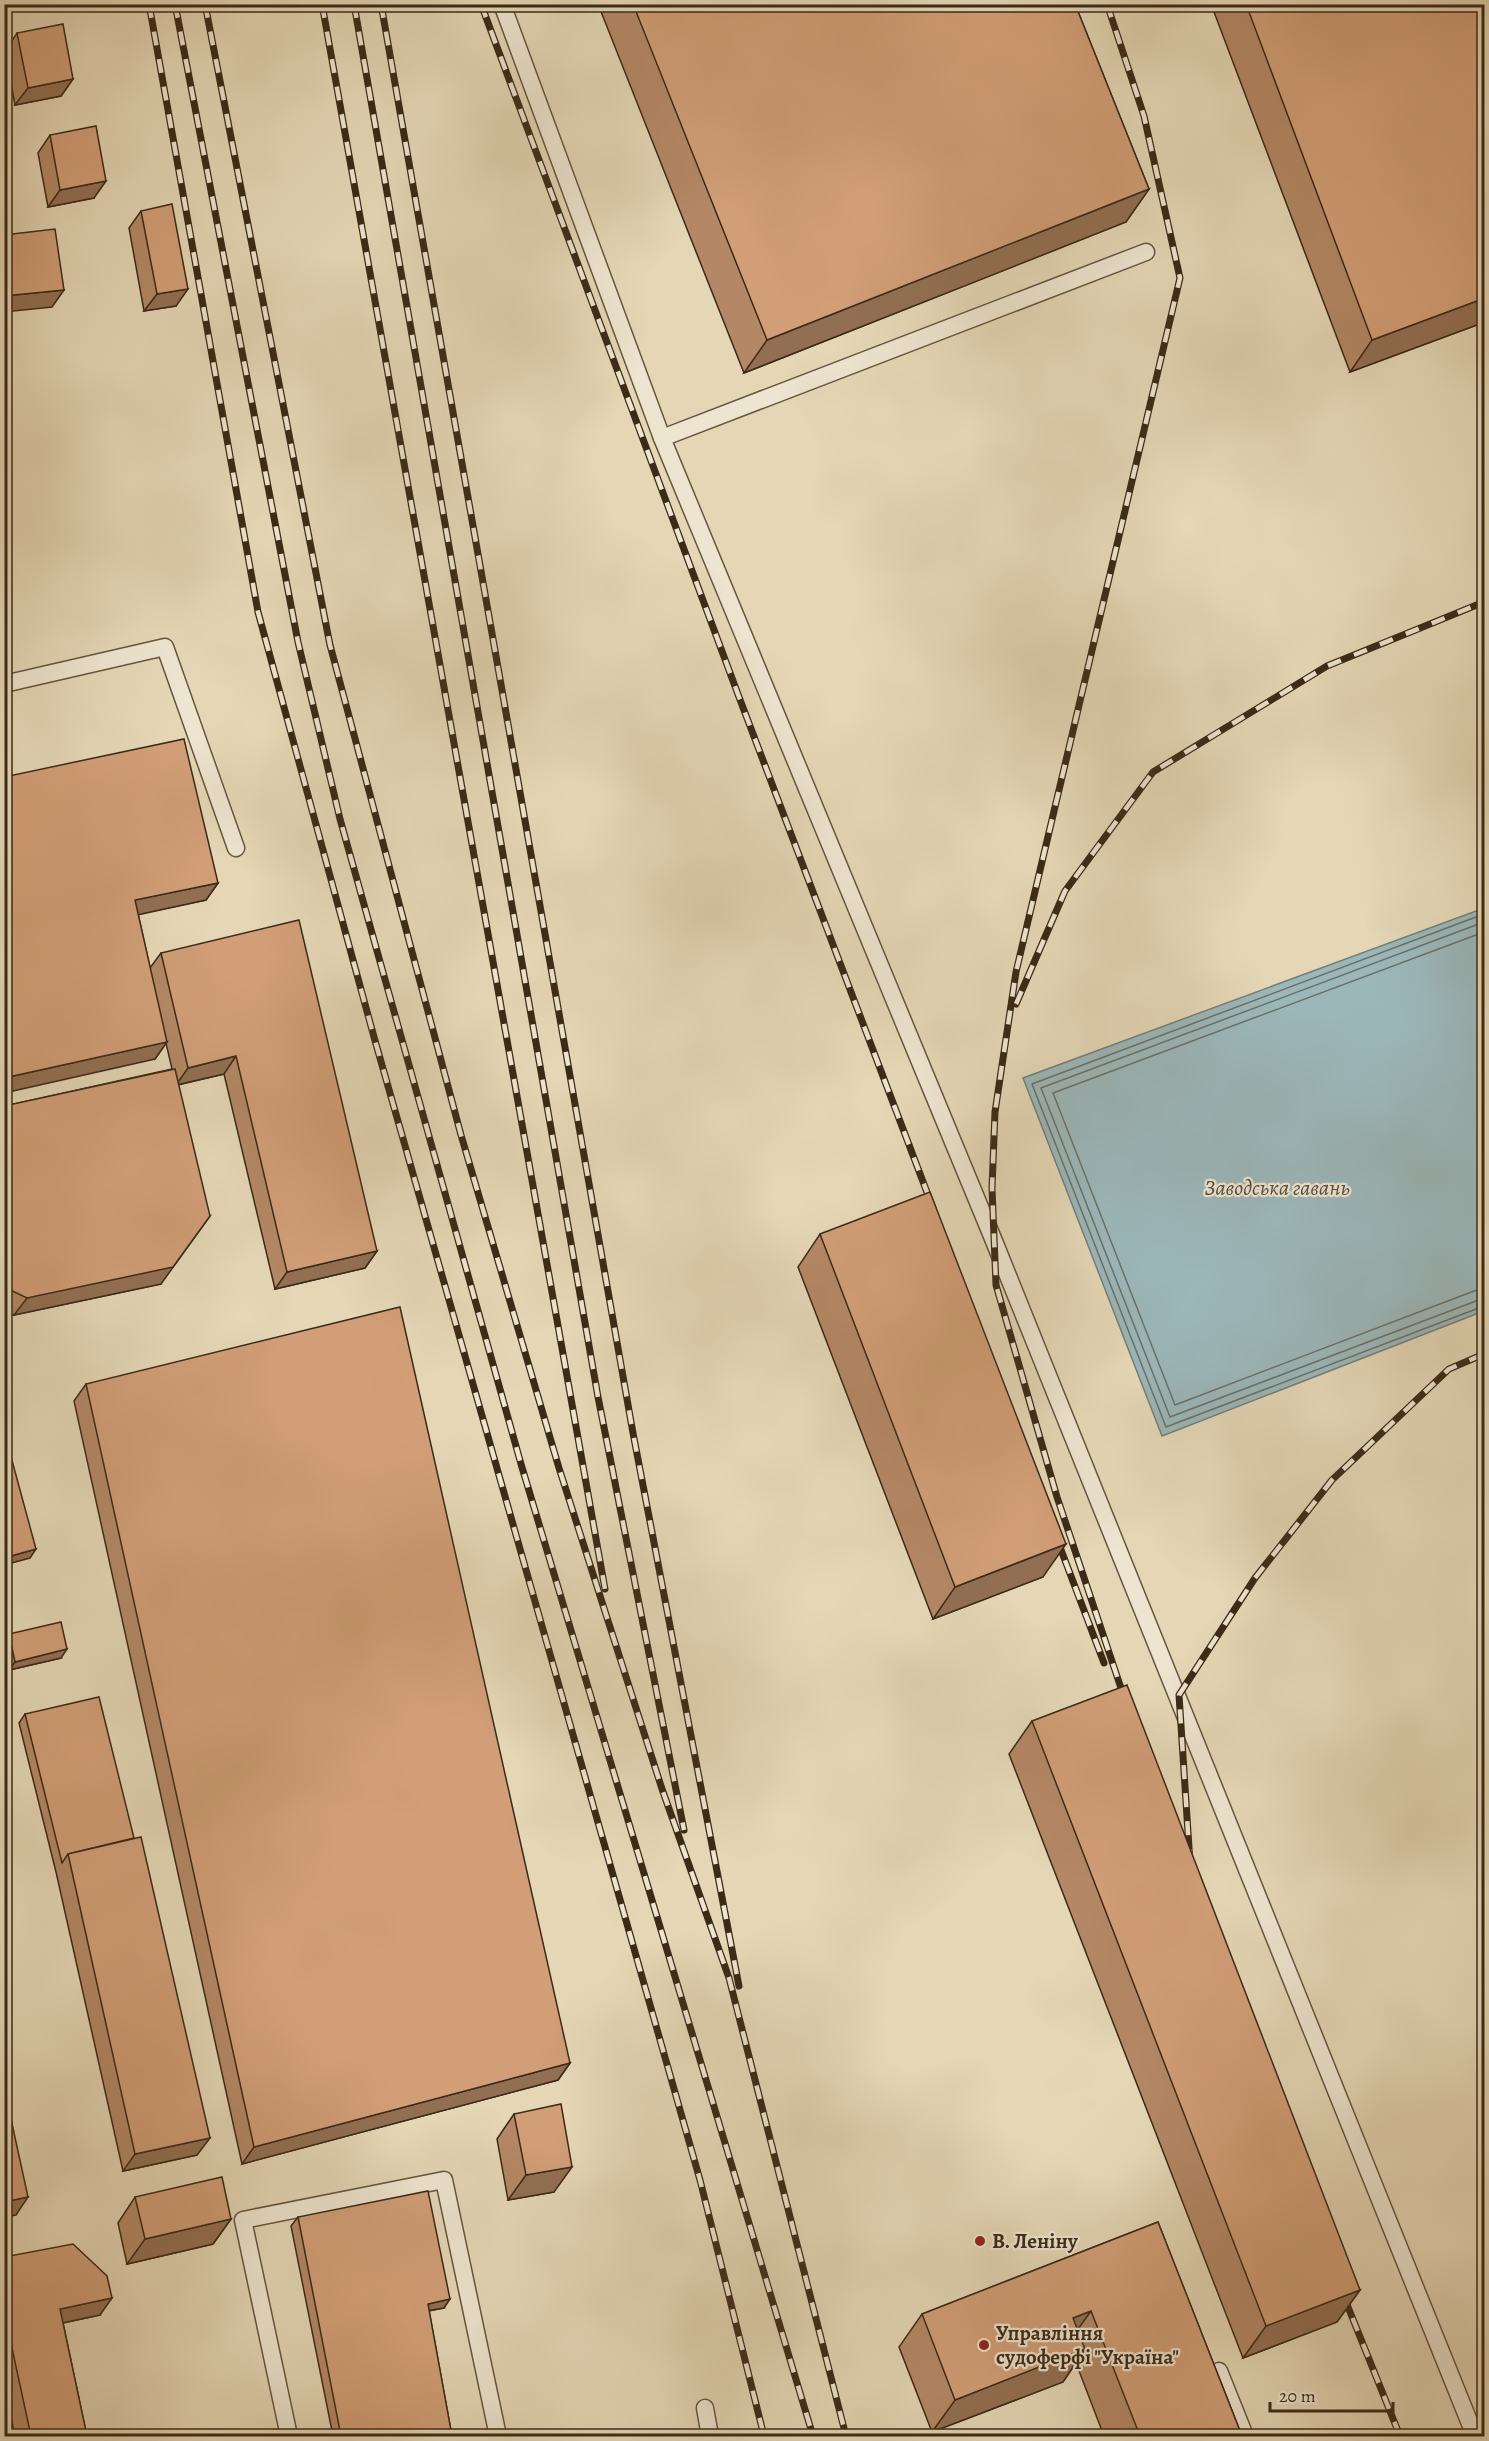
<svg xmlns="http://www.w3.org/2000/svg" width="1489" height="2441" font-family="Alegreya,serif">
  <rect width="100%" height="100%" fill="#e5d7b6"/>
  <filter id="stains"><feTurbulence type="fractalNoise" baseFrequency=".00333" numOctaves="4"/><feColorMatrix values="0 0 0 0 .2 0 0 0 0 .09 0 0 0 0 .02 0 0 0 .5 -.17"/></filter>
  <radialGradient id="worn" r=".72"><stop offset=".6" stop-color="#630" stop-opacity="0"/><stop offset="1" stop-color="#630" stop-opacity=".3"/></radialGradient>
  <!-- water -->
  <path fill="#9bb7ba" stroke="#757f79" stroke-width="1.5" d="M1484,908v403l-322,125 -139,-358z"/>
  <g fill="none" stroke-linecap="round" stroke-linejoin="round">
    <!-- shore -->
    <g stroke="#6b7068" stroke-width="1.5">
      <path d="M1484,914l-452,170 134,343 318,-121"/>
      <path d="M1484,922l-443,166 129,329 314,-119"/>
      <path d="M1484,932l-431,161 122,312 299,-114 10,-2"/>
    </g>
    <defs>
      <g id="lane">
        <path d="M502,4l160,434 332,803 481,1195"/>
        <path d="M662,438l484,-186"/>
        <path d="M4,684l161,-37 71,201"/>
        <path d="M1219,2371l26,65"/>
        <path d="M705,2408l5,28"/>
        <path d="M289,2436l-46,-216 201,-40 54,256"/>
      </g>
    </defs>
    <!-- lane casing -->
    <use href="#lane" stroke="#66553f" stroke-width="19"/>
    <!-- lane -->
    <use href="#lane" stroke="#eee5d0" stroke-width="16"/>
    <defs>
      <g id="rail">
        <path d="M149,4l109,608 116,425 326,1143 64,256"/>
        <path d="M175,4l123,638 42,177 181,645 292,972"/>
        <path d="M205,4l125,641 131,490 98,333 103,321 67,189 117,458"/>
        <path d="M322,4l283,1585"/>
        <path d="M354,4l244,1393 86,433"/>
        <path d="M381,4l252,1429 106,553"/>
        <path d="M481,4l258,693 194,511"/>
        <path d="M1107,4l37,112 36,162 -164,694 -21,140 -3,76 4,97 61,212 69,206"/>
        <path d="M1016,1004l49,-113 88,-119 174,-106 157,-64"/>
        <path d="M1055,1534l49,129"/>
        <path d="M1190,1863l-11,-168 76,-117 77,-98 117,-111 35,-15"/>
        <path d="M1342,2292l58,144"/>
      </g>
    </defs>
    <!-- rail casing -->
    <use href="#rail" stroke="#3b2a17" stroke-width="7"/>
    <!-- rail -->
    <use href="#rail" stroke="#eee5d0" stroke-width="4.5" stroke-dasharray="14" stroke-linecap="butt"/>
  </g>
  <!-- wall -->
  <g fill="#b48866" stroke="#3b2a17" stroke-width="1.5">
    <path d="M598,4h477l74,185 -23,33 -382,151z"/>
    <path d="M1211,4h274v318l-135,50z"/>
    <path d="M17,33l56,46 -12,17 -46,9 -10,-54z"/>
    <path d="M50,135l44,63 -46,9 -10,-54z"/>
    <path d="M141,211l35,95 -32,5 -15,-83z"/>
    <path d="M4,777l214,106 -12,17 -68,14 12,54 11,-15 216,298 -12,17 -90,21 -51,-215 -46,11 -17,199 -147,31 -10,-5v-204l168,-37 -6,-26 -11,16z"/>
    <path d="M820,1234l223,343 -110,42 -135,-352z"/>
    <path d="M86,1384l484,679 -12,17 -316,84 -168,-763z"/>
    <path d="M9,1634l52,24 -52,12 -5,-19v-11z"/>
    <path d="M25,1714l172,441 -74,16 -67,-299 -37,-149z"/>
    <path d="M1032,1721l328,569 -23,32 -94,36 -234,-604z"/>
    <path d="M514,2114l40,78 -46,8 -11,-61z"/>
    <path d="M135,2197l96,22 -18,25 -86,20 -9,-41z"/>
    <path d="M298,2217l146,91 -15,3 23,125h-119l-42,-210z"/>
    <path d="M1158,2222l84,214h-138l-28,-73 -13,19 -131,50 -33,-85 23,-33z"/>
    <path d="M4,2257l96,58 -37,8 24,113h-72l-11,-50z"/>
  </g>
  <!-- shaded-wall -->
  <g fill="#926f53" stroke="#3b2a17" stroke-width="1.5">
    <path d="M73,79l-12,17 -46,9 13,-17z"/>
    <path d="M106,181l-12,17 -46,9 12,-17z"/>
    <path d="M1149,189l-23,33 -382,151 23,-33z"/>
    <path d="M188,289l-12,17 -32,5 13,-17z"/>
    <path d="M64,290l-12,17 -48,5v-16z"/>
    <path d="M1485,298v24l-135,50 22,-32z"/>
    <path d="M218,883l-12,17 -83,18 12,-18z"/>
    <path d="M167,1042l-12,17 -151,34v-15z"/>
    <path d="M236,1056l-12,18 -48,11 12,-17z"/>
    <path d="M210,1216l-49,68 -147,31 13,-17z"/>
    <path d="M377,1251l-12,17 -90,21 12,-17z"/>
    <path d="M1066,1544l-23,33 -110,42 22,-32z"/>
    <path d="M36,1549l-6,9 -26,7v-7z"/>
    <path d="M67,1649l-6,9 -52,12 6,-8z"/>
    <path d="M11,2045l-7,9v-8z"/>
    <path d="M570,2063l-12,17 -316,84 12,-17z"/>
    <path d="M210,2138l-13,17 -74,16 12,-17z"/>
    <path d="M572,2167l-18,25 -46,8 18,-25z"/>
    <path d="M28,2197l-12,18 -12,2v-15z"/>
    <path d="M231,2219l-18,25 -86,20 18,-25z"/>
    <path d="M1360,2290l-23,32 -94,36 23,-32z"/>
    <path d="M112,2298l-12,17 -52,11 12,-17z"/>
    <path d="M450,2299l-6,9 -23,4 7,-8z"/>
    <path d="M1091,2311l-23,32 5,-25z"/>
    <path d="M1085,2349l-22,33 -131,50 23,-32z"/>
  </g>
  <!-- building -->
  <g fill="#d19e77" stroke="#3b2a17" stroke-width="1.5">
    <path d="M633,4h442l74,185 -382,151z"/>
    <path d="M1246,4h239v294l-113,42z"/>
    <path d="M63,24l10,55 -45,9 -11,-55z"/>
    <path d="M96,126l10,55 -46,9 -10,-55z"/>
    <path d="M172,204l16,85 -31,5 -16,-83z"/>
    <path d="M55,229l9,61 -60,6v-61z"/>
    <path d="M184,739l34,144 -83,17 32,142 -163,36v-301z"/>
    <path d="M299,920l78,331 -90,21 -51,-216 -48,12 -27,-115z"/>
    <path d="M175,1069l35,147 -37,51 -146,31 -23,-11v-181z"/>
    <path d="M930,1192l136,352 -111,43 -135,-353z"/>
    <path d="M400,1307l170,756 -316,84 -168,-763z"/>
    <path d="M4,1431l32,118 -32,9z"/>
    <path d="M61,1622l6,27 -52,13 -6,-28z"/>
    <path d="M1127,1685l233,605 -94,36 -234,-605z"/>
    <path d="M99,1697l35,141 -66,16 -6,9 -37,-149z"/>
    <path d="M141,1837l69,301 -75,16 -67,-300z"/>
    <path d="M4,2017l7,28 -7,1z"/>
    <path d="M4,2087l24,110 -24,5z"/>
    <path d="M561,2104l11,63 -46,8 -12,-61z"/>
    <path d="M222,2177l9,42 -86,20 -10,-42z"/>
    <path d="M428,2191l22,108 -22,5 24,132h-111l-43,-219z"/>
    <path d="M1158,2222l84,214h-102l-49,-125 -18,7 12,31 -130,51 -33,-86z"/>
    <path d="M73,2244l34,32 5,22 -52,11 27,127h-56l-27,-125v-10l6,-1 -6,-22v-21z"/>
  </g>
  <!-- markers -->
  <g fill="#8f2418" stroke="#eee5d0" stroke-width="2">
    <circle cx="980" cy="2241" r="6"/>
    <circle cx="984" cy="2345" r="6"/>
  </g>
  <g text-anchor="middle" stroke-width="4.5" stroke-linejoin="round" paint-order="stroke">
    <!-- poi labels -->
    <g font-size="21" font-weight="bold" fill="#3b2a17" stroke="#eee5d0" text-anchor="start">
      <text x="992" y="2248">В. Леніну</text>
      <text x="996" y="2340">Управління<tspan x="996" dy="24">судоферфі "Україна"</tspan></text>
    </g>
    <!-- water labels -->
    <g font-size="22" font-style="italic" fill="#534d40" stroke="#eee5d0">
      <text x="1277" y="1195">Заводська гавань</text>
    </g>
  </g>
  <!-- margin -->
  <rect width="1489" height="2441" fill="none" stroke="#e5d7b6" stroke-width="24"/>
  <rect x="6" y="6" width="1477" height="2429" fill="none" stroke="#3b2a17" stroke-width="3"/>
  <rect x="12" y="12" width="1465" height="2417" fill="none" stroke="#3b2a17" stroke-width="1.5"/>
  <!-- scale -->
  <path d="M1270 2402v9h123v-9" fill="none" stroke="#3b2a17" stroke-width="3"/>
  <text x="1279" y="2402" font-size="18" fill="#3b2a17" stroke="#eee5d0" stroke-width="4.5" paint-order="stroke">20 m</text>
  <rect width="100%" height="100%" filter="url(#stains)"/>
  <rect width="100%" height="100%" fill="url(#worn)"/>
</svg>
